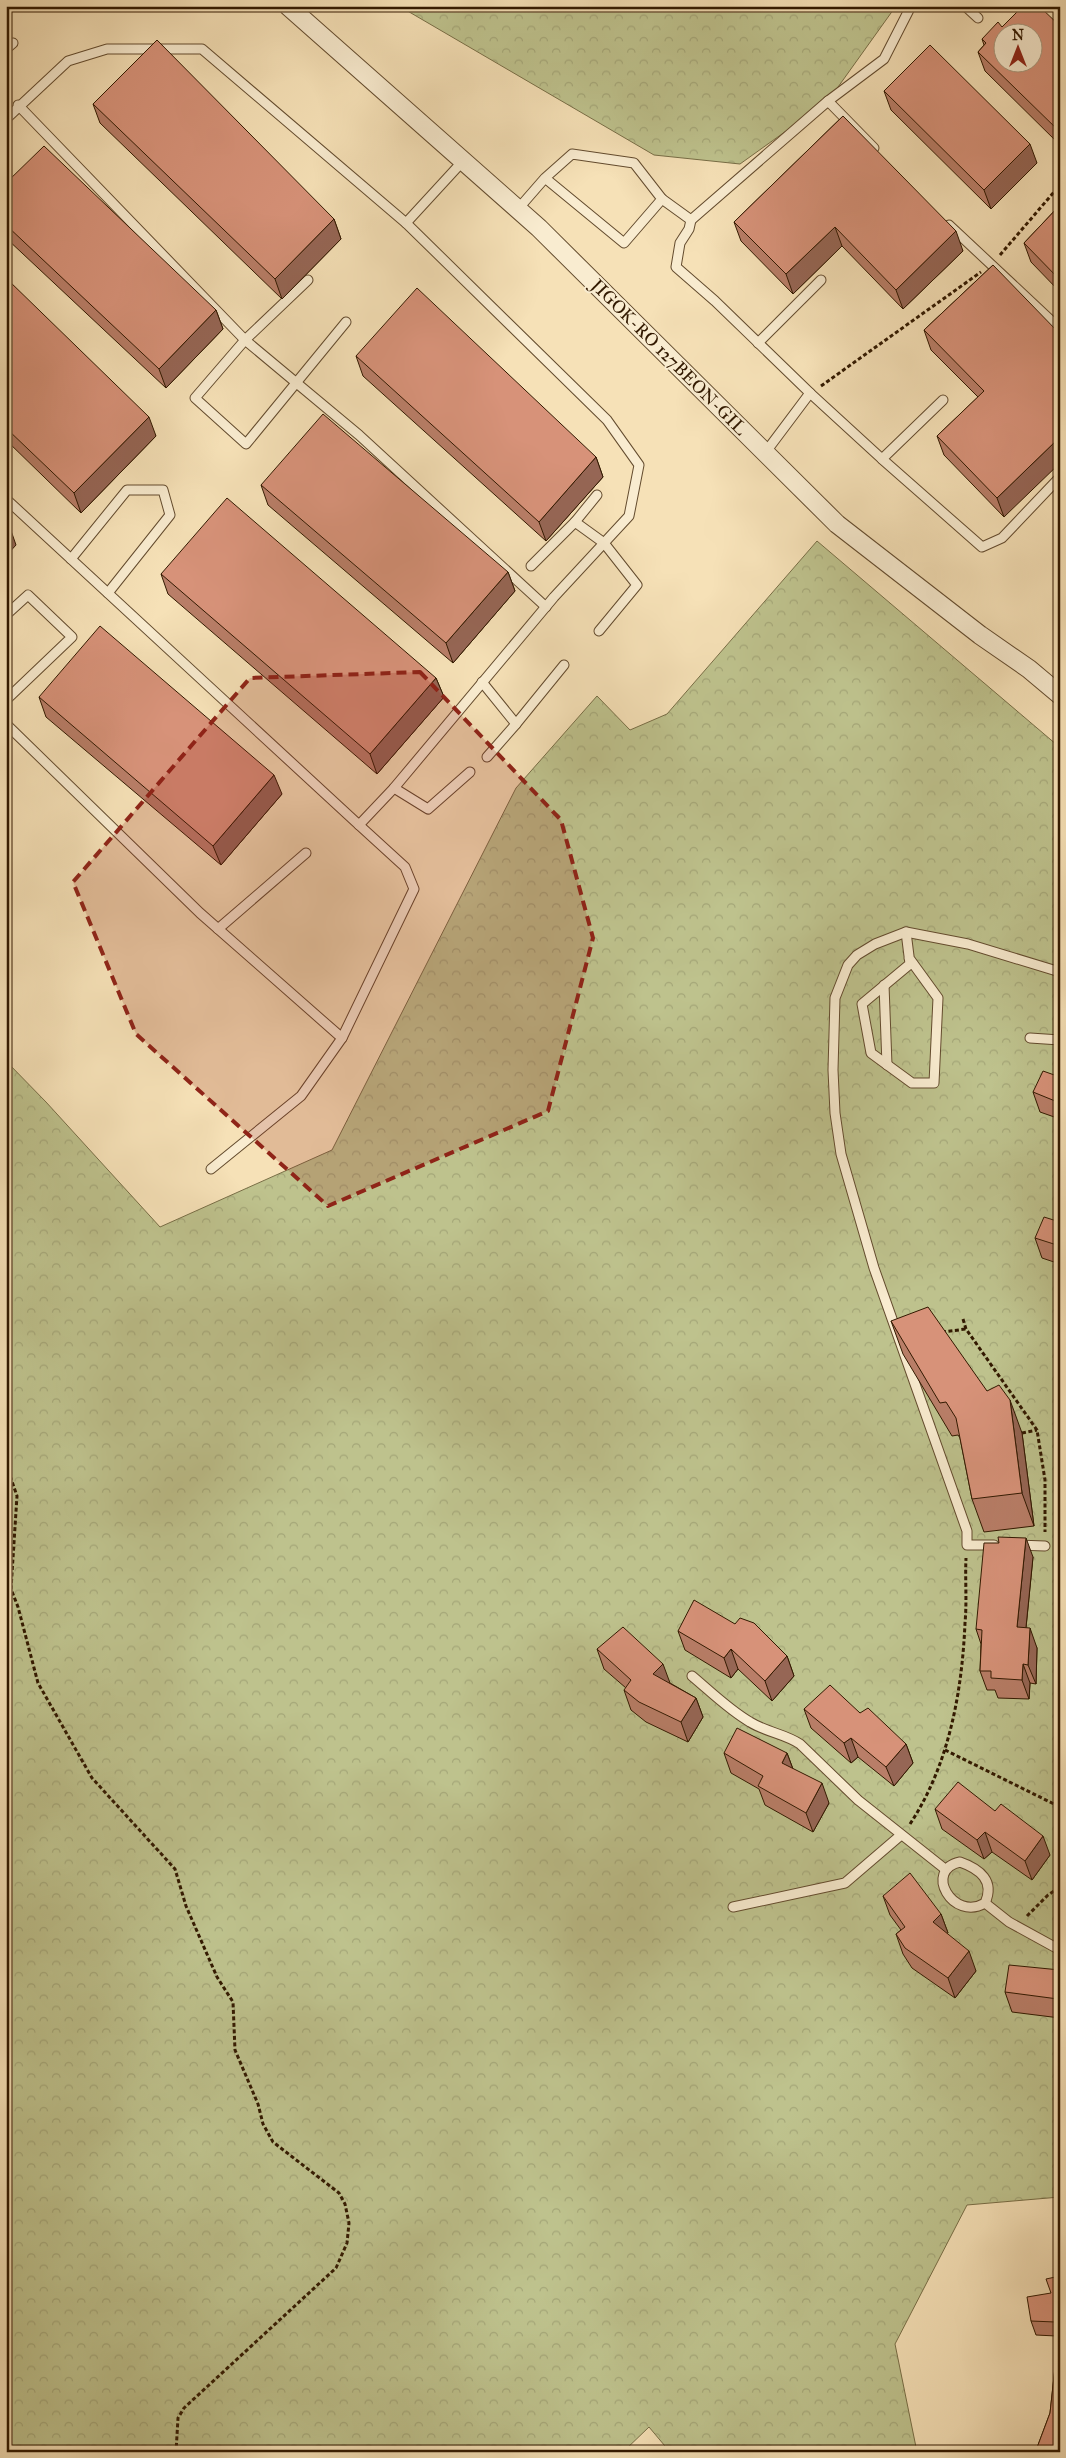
<svg xmlns="http://www.w3.org/2000/svg" width="1066" height="2458" font-family="'IM FELL Great Primer',serif">
  <defs>
    <pattern id="forest-crowns" width="20" height="18" patternUnits="userSpaceOnUse" patternTransform="scale(1.25)"><rect width="20" height="18" fill="#bec28d"/><path d="M2 6a3 3 0 1 1 6 0M12 15a3 3 0 1 1 6 0" fill="none" stroke="#a4a678"/></pattern>
  </defs>
  <rect width="100%" height="100%" fill="#f6e1b7"/>
  <filter id="stains"><feTurbulence type="fractalNoise" baseFrequency=".004" numOctaves="4"/><feColorMatrix values="0 0 0 0 .2 0 0 0 0 .09 0 0 0 0 .02 0 0 0 .5 -.17"/></filter>
  <radialGradient id="worn" r=".72"><stop offset=".6" stop-color="#630" stop-opacity="0"/><stop offset="1" stop-color="#630" stop-opacity=".3"/></radialGradient>
  <!-- forest -->
  <g fill="url(#forest-crowns)" stroke="#786e46">
    <path d="M399,6h497l-68,95 -88,63 -86,-9z"/>
    <path d="M817,541l240,204 3,9v1443l-93,8 -72,139 22,108h-247l-21,-25 -26,25h-617v-1391l40,41 114,125 172,-77 184,-362 81,-92 33,34 37,-16z"/>
  </g>
  <g fill="none" stroke-linecap="round" stroke-linejoin="round">
    <defs>
      <g id="lane">
        <path d="M965,6l13,12"/>
        <path d="M6,49l7,-6"/>
        <path d="M828,101l56,-42 27,-53"/>
        <path d="M18,105l227,235 114,95 187,172"/>
        <path d="M6,119l62,-58 39,-12h95l204,174 57,-62"/>
        <path d="M662,199l29,21 -2,9 -9,14 -4,24 39,34 95,92 -45,60"/>
        <path d="M518,209l27,-31 79,65 38,-44 -28,-36 -62,-9 -27,24"/>
        <path d="M691,220l137,-119 46,47"/>
        <path d="M949,225l111,104"/>
        <path d="M308,280l-63,60 -50,58 51,46 100,-122"/>
        <path d="M758,343l63,-63"/>
        <path d="M810,393l72,66 61,-59"/>
        <path d="M882,459l100,88 20,-9 58,-61"/>
        <path d="M6,499l353,326 35,-37 160,-191 75,-81 10,-51 -32,-45 -201,-197"/>
        <path d="M575,522l22,-27"/>
        <path d="M71,559l56,-69h36l7,25 -62,78"/>
        <path d="M531,566l44,-44 29,21 33,42 -38,46"/>
        <path d="M6,615l22,-20 44,42 -66,63"/>
        <path d="M482,682l34,42 48,-59"/>
        <path d="M6,724l194,189 142,125"/>
        <path d="M487,757l29,-33"/>
        <path d="M394,788l34,21 42,-37"/>
        <path d="M218,929l88,-76"/>
        <path d="M906,932l4,32 -48,40 9,49 41,30h22l4,-85 -29,-40"/>
        <path d="M884,985l3,80"/>
        <path d="M1030,1038l30,2"/>
        <path d="M211,1169l90,-73 41,-58 72,-149 -9,-22 -46,-42"/>
        <path d="M994,1545h-27v-14l-93,-263 -33,-114 -6,-41 -2,-43 2,-72 13,-33 9,-10 18,-11 31,-12 62,12 92,28"/>
        <path d="M1017,1545l28,1"/>
        <path d="M692,1676c18,15 37,34 58,46 16,10 35,12 50,22l58,56 87,69"/>
        <path d="M960,1862c20,7 35,19 25,41 -32,19 -62,-33 -25,-41z"/>
        <path d="M985,1903l24,19 51,28"/>
        <path d="M733,1907l112,-24 56,-48"/>
      </g>
      <path id="street" d="M288,6l251,222 298,296 143,111 49,34 31,26"/>
    </defs>
    <!-- lane casing -->
    <use href="#lane" stroke="#634b2e" stroke-width="11"/>
    <!-- street casing -->
    <use href="#street" stroke="#634b2e" stroke-width="20"/>
    <!-- path -->
    <g stroke="#321900" stroke-width="3" stroke-dasharray="4 2.5" stroke-linecap="butt">
      <path d="M1000,255l60,-70"/>
      <path d="M821,386l160,-114"/>
      <path d="M963,1319l3,10 71,101 8,50v52"/>
      <path d="M942,1332l24,-3"/>
      <path d="M1022,1433l15,-3"/>
      <path d="M6,1464l11,32 -6,93 7,18 20,76 54,95 83,91 11,37 31,71 16,25 2,48 23,54 5,20 10,18 66,51 6,11 4,19 -2,20 -11,25 -152,140 -6,10 -2,34"/>
      <path d="M945,1750l115,57"/>
      <path d="M910,1824c39,-59 52,-132 55,-201 2,-22 0,-44 1,-65"/>
      <path d="M1027,1916l21,-21 12,-8"/>
    </g>
    <!-- lane -->
    <use href="#lane" stroke="#f9ecd0" stroke-width="9"/>
    <!-- street -->
    <use href="#street" stroke="#f9ecd0" stroke-width="18"/>
  </g>
  <!-- wall -->
  <g fill="#b97e68" stroke="#321900">
    <path d="M1060,26v119l-75,-74 -7,-19 6,-7 -2,-6 20,-12z"/>
    <path d="M884,91l153,72 -46,46 -100,-99z"/>
    <path d="M93,104l241,115 7,20 -59,60 -182,-176z"/>
    <path d="M843,116l120,135 -60,58 -61,-63 -49,48 -52,-53 -7,-19z"/>
    <path d="M6,183l210,127 7,19 -57,59 -160,-150z"/>
    <path d="M1060,205v87l-29,-30 -7,-19z"/>
    <path d="M993,265l11,252 -60,-62 -7,-19 41,-39 -47,-47 -7,-20z"/>
    <path d="M6,278l150,158 -75,77 -75,-73z"/>
    <path d="M356,356l240,101 7,20 -57,64 -183,-165z"/>
    <path d="M261,485l247,87 7,19 -62,72 -185,-158z"/>
    <path d="M161,574l275,104 8,19 -67,77 -209,-180z"/>
    <path d="M39,697l243,97 -61,71 -175,-148z"/>
    <path d="M1060,1077v42l-20,-7 -7,-20z"/>
    <path d="M1060,1222v42l-18,-6 -7,-20z"/>
    <path d="M891,1321l96,70 35,42 12,93 -50,6 -12,-33 -12,-61 -2,-3 -6,1 -49,-82z"/>
    <path d="M1033,1557l-7,71 11,20 -1,36 -6,-1 -1,16 -31,-1 -3,-8h-8l-7,-19 1,-27 -5,-15z"/>
    <path d="M678,1631l109,25 7,20 -22,25 -34,-32 -7,9 -46,-28z"/>
    <path d="M597,1649l73,34 26,15 7,19 -15,25 -42,-20 -15,-12 -7,-20 2,-2 -22,-19z"/>
    <path d="M804,1709l56,4 46,31 7,19 -19,23 -36,-29 -7,6 -40,-35z"/>
    <path d="M724,1753h63l6,16 36,34 -16,29 -48,-27 -6,-16 -28,-16z"/>
    <path d="M935,1809l115,46 -18,25 -40,-28 -8,7 -42,-30z"/>
    <path d="M883,1896l58,18 7,19 -1,1 29,37 -21,27 -43,-30 -9,-14 -7,-20 5,-4 -11,-15z"/>
    <path d="M1060,1970v48l-48,-6 -7,-20z"/>
    <path d="M1060,2276v176l-22,-7 12,-32 7,-64 -1,-13 -20,-1 -5,-14 20,-28z"/>
  </g>
  <!-- shaded-wall -->
  <g fill="#966655" stroke="#321900">
    <path d="M1030,144l7,19 -46,46 -7,-19z"/>
    <path d="M334,219l7,20 -59,60 -7,-20z"/>
    <path d="M835,227l7,19 -49,48 -7,-20z"/>
    <path d="M956,231l7,20 -60,58 -7,-19z"/>
    <path d="M216,310l7,19 -57,59 -7,-19z"/>
    <path d="M149,417l7,19 -75,77 -7,-20z"/>
    <path d="M1060,437v26l-56,54 -7,-19z"/>
    <path d="M596,457l7,20 -57,64 -7,-19z"/>
    <path d="M9,525l7,20 -10,11v-27z"/>
    <path d="M508,572l7,19 -62,72 -7,-20z"/>
    <path d="M436,678l8,19 -67,77 -7,-20z"/>
    <path d="M274,775l8,19 -61,71 -8,-19z"/>
    <path d="M1010,1400l12,33 12,93 -12,-33z"/>
    <path d="M1026,1538l7,19 -9,90 -7,-20z"/>
    <path d="M1030,1628l7,20 -1,36 -8,-19z"/>
    <path d="M731,1649l7,20 -7,9 -7,-20z"/>
    <path d="M787,1656l7,20 -22,25 -7,-20z"/>
    <path d="M663,1664l7,19 -10,11 -7,-20z"/>
    <path d="M1023,1664l7,19 -1,16 -7,-19z"/>
    <path d="M696,1698l7,19 -15,25 -7,-20z"/>
    <path d="M851,1738l7,19 -7,6 -7,-20z"/>
    <path d="M906,1744l7,19 -19,23 -8,-19z"/>
    <path d="M787,1753l7,19 -12,-9z"/>
    <path d="M822,1783l7,20 -16,29 -7,-19z"/>
    <path d="M985,1832l7,20 -8,7 -7,-19z"/>
    <path d="M1043,1836l7,19 -18,25 -7,-19z"/>
    <path d="M941,1914l7,19 -8,8 -7,-19z"/>
    <path d="M969,1951l7,20 -21,27 -7,-20z"/>
  </g>
  <!-- building -->
  <g fill="#d79279" stroke="#321900" fill-rule="evenodd">
    <path d="M1023,6h16l21,20v106l-82,-80 8,-9 -4,-4 16,-17 4,5zM1004,32h30v30h-30z"/>
    <path d="M157,40l177,179 -59,60 -182,-175z"/>
    <path d="M930,45l100,99 -46,46 -100,-99z"/>
    <path d="M843,116l113,115 -60,59 -61,-63 -49,47 -52,-52z"/>
    <path d="M44,146l172,164 -57,59 -153,-144v-42z"/>
    <path d="M1060,205v75l-36,-37z"/>
    <path d="M993,265l67,69v103l-63,61 -60,-62 47,-45 -60,-61z"/>
    <path d="M6,278l143,139 -75,76 -68,-65z"/>
    <path d="M417,288l179,169 -57,65 -183,-166z"/>
    <path d="M323,414l185,158 -62,71 -185,-158z"/>
    <path d="M227,498l209,180 -66,76 -209,-180z"/>
    <path d="M6,523l3,2 -3,4z"/>
    <path d="M100,626l174,149 -61,71 -174,-149z"/>
    <path d="M1043,1071l17,6v26l-27,-11z"/>
    <path d="M1044,1217l16,5v24l-25,-8z"/>
    <path d="M928,1307l59,84 12,-6 11,15 12,93 -50,6 -16,-81 -10,-16 -6,1 -49,-82z"/>
    <path d="M998,1537l28,1 -9,89 13,1 -2,37 -5,-1 -1,16 -31,-2v-7h-11l2,-41 -6,-1 8,-86h15z"/>
    <path d="M694,1600l41,24 5,-6 14,5 33,33 -22,25 -34,-32 -7,9 -46,-27z"/>
    <path d="M623,1627l40,37 -10,10 43,24 -15,24 -42,-20 -15,-12 7,-10 -34,-31z"/>
    <path d="M830,1685l30,28 8,-5 38,36 -20,23 -35,-29 -7,5 -40,-34z"/>
    <path d="M737,1728l50,25 -5,10 40,20 -16,30 -48,-27 5,-10 -39,-23z"/>
    <path d="M958,1782l37,29 6,-7 42,32 -18,25 -40,-29 -8,8 -42,-31z"/>
    <path d="M910,1873l31,41 -8,8 36,29 -21,27 -43,-30 -9,-14 9,-7 -22,-31z"/>
    <path d="M1009,1965l51,5v39l-4,-1 2,-9 -53,-7z"/>
    <path d="M1060,2276v176h-26l4,-7 12,-32 7,-64 -2,-27 -24,-1 -4,-24 24,-4 -5,-14z"/>
  </g>
  <!-- marked area -->
  <path fill="#8f2418" fill-opacity="0.2" stroke="#8f2418" stroke-width="4" stroke-dasharray="10 6" stroke-linejoin="round" d="M420,672l141,148 32,118 -45,173 -220,95 -192,-172 -63,-152 177,-204z"/>
  <g text-anchor="middle" stroke-width="4" stroke-linejoin="round" paint-order="stroke">
    <!-- street labels -->
    <g font-size="18" fill="#321900" stroke="#f9ecd0">
      <text transform="translate(669 357) rotate(45)" y="6">JIGOK-RO 127BEON-GIL</text>
    </g>
  </g>
  <!-- margin -->
  <rect width="1066" height="2458" fill="none" stroke="#f6e1b7" stroke-width="25"/>
  <rect x="8" y="8" width="1051" height="2443" fill="none" stroke="#321900" stroke-width="2.5"/>
  <rect x="12" y="12" width="1041" height="2433" fill="none" stroke="#321900"/>
  <!-- north arrow -->
  <g transform="translate(1018 48)"><circle r="24" fill="#f9ecd0" stroke="#a9987d"/>
  <path d="M0-4L9 19L0 12L-9 19Z" fill="#8f2418"/>
  <text y="-8" font-size="14" font-weight="bold" text-anchor="middle" fill="#321900">N</text>
  </g>
  <rect width="100%" height="100%" filter="url(#stains)"/>
  <rect width="100%" height="100%" fill="url(#worn)"/>
</svg>
